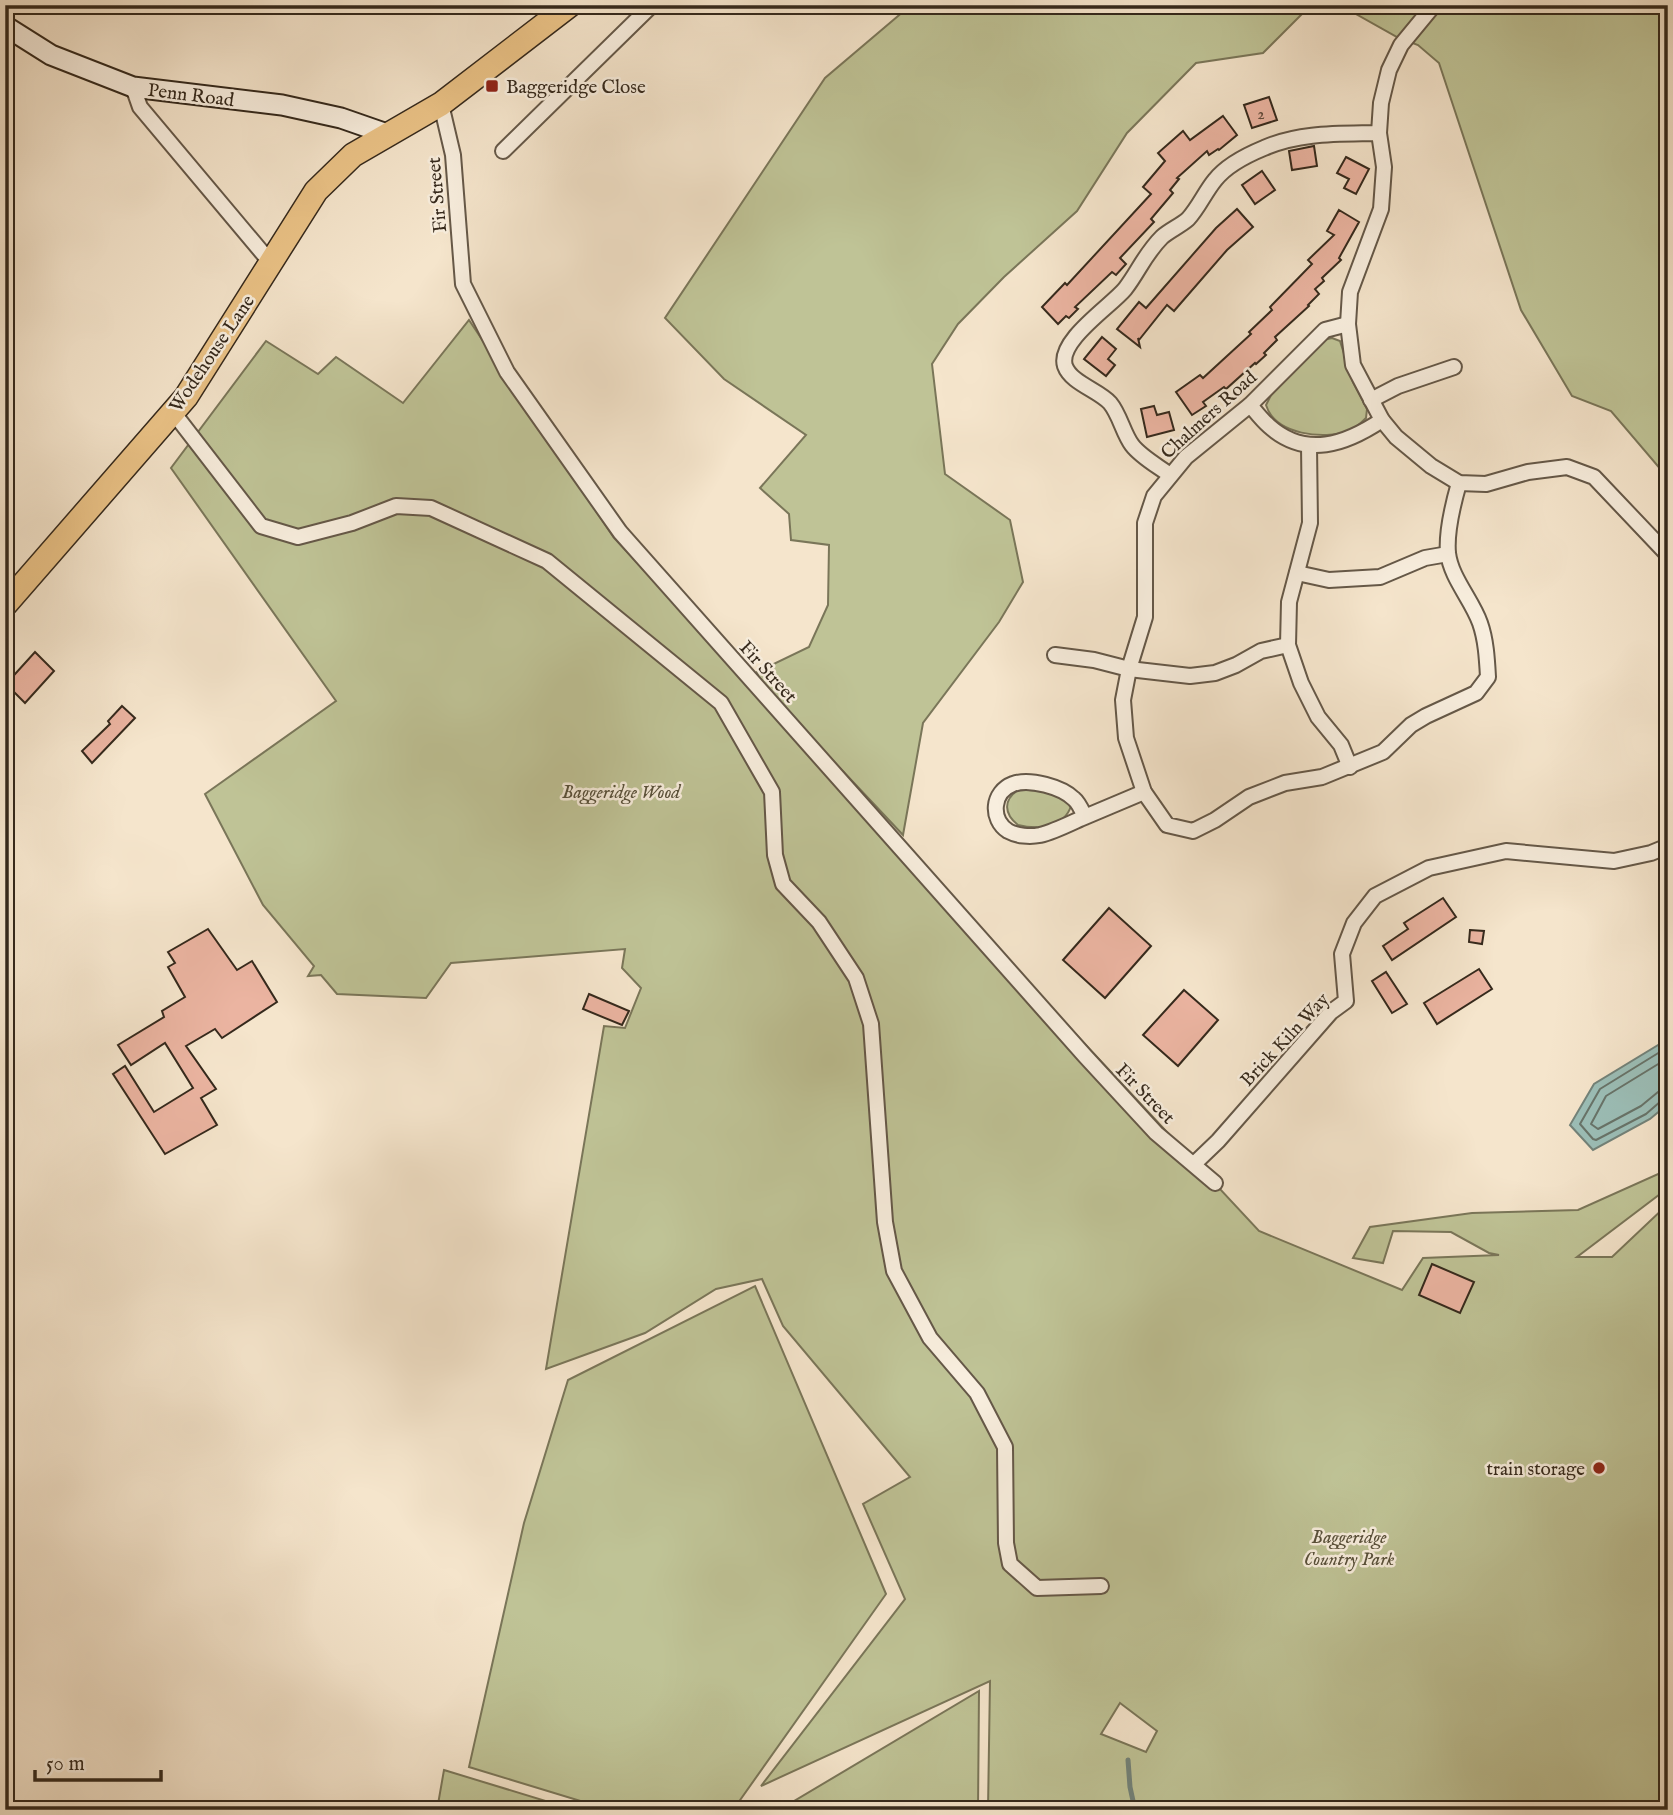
<svg xmlns="http://www.w3.org/2000/svg" width="1673" height="1815" font-family="'IM FELL English',serif">
  <rect width="100%" height="100%" fill="#f5e5cc"/>
  <filter id="stains"><feTurbulence type="fractalNoise" baseFrequency=".00286" numOctaves="4"/><feColorMatrix values="0 0 0 0 .2 0 0 0 0 .09 0 0 0 0 .02 0 0 0 .5 -.17"/></filter>
  <radialGradient id="worn" r=".72"><stop offset=".6" stop-color="#630" stop-opacity="0"/><stop offset="1" stop-color="#630" stop-opacity=".3"/></radialGradient>
  <!-- green -->
  <g fill="#bfc396" stroke="#7a7659" stroke-width="2" fill-rule="evenodd">
    <path d="M911,5h400l-48,48 -67,10 -69,70 -50,78 -73,66 -46,47 -26,40 13,110 65,46 13,62 -24,40 -76,101 -20,112 -143,-152 -3,-11 52,-25 19,-42 1,-60 -38,-5 -2,-26 -29,-26 46,-53 -82,-56 -59,-61 160,-240z"/>
    <path d="M1340,5h328v473l-57,-67 -39,-15 -51,-86 -82,-247 -21,-18 -21,-8z"/>
    <path d="M469,320l145,218 645,693 143,59 21,-32 76,-3 -10,-2 -38,-21 -58,-1 -10,32 -30,-5 17,-31 102,-14 106,-3 87,-39 3,-5v22l-91,69h35l56,-53v606h-680l2,-129 -229,105 144,-187 -42,-95 47,-27 -127,-151 -21,-47 -46,10 -71,44 -99,36 58,-343 21,2 16,-40 -19,-20 3,-19 -174,14 -25,35 -89,-4 -16,-19 -13,1 6,-10 -51,-61 -58,-111 131,-93 -165,-233 95,-127 52,33 18,-17 67,46zM1120,1703l37,28 -11,21 -45,-18z"/>
    <path d="M1332,338l8,3 13,41 14,27 -1,9c-5,5 -10,10 -17,13 -25,9 -74,4 -83,-26l5,-10 52,-55z"/>
    <path d="M1018,790c14,-1 47,2 53,16 -7,22 -34,24 -53,19 -14,-11 -15,-25 0,-35z"/>
    <path d="M755,1286l131,308 -153,216h-123l-141,-43 55,-244 44,-143z"/>
    <path d="M979,1691l-1,119h-199z"/>
    <path d="M444,1770l131,40h-138z"/>
  </g>
  <!-- water -->
  <path fill="#9cbfb8" stroke="#73837a" stroke-width="2" d="M1668,1039v65l-18,15 -57,31 -23,-25 24,-41z"/>
  <g fill="none" stroke-linecap="round" stroke-linejoin="round">
    <!-- shore -->
    <g stroke="#68746a" stroke-width="2">
      <path d="M1668,1047l-68,42 -20,35 13,15 3,1 50,-26 15,-13 7,-1"/>
      <path d="M1668,1058l-62,38 -15,28 7,5 43,-23 17,-14 10,-1"/>
    </g>
    <!-- stream -->
    <path stroke="#73837a" stroke-width="5" d="M1128,1760l2,27 5,23"/>
  </g>
  <!-- building -->
  <g fill="#ebb4a1" stroke="#35291c" stroke-width="2">
    <path d="M1269,97l8,23 -25,8 -8,-23z"/>
    <path d="M1223,116l14,19 -18,15 -1,-1 -9,6 -2,-4 -30,27 2,1 -9,11 3,3 -22,26 3,3 -34,36 6,6 -10,11 -4,-3 -37,35 3,2 -9,9 -3,-2 -8,8 -16,-17 23,-24 2,2 84,-91 -8,-7 22,-26 -7,-8 25,-22 7,9z"/>
    <path d="M1314,146l3,20 -25,4 -3,-19z"/>
    <path d="M1346,157l23,12 -13,25 -12,-6 5,-9 -12,-6z"/>
    <path d="M1262,171l13,19 -20,14 -13,-19z"/>
    <path d="M1237,209l16,18 -26,23 -53,61 -7,-6 -28,35 -1,-2 2,9 -23,-18 22,-27 7,6 70,-80z"/>
    <path d="M1339,210l20,12 -20,36 2,2 -19,18 2,3 -9,8 4,5 -11,11 1,1 -34,31 2,3 -13,13 2,2 -10,9 -1,-1 -29,26 -2,-2 -21,15 3,4 -14,9 -16,-23 24,-17 3,3 48,-44 -2,-2 23,-22 -2,-3 42,-43 -4,-4 26,-25 -7,-4z"/>
    <path d="M1102,337l14,12 -8,10 7,6 -9,11 -22,-17z"/>
    <path d="M1154,406l3,9 12,-3 5,18 -27,7 -6,-28z"/>
    <path d="M35,652l19,19 -29,32 -19,-19z"/>
    <path d="M122,706l13,12 -43,45 -10,-12 28,-27 -2,-3z"/>
    <path d="M1443,898l13,19 -64,43 -9,-14 25,-17 -4,-6z"/>
    <path d="M1109,908l42,38 -46,52 -42,-38z"/>
    <path d="M208,929l29,41 15,-9 25,41 -55,36 -7,-9 -29,17 30,43 -15,9 16,27 -52,29 -52,-80 12,-8 29,46 39,-24 -28,-45 -34,22 -13,-20 46,-28 -2,-6 23,-14 -17,-30 7,-4 -7,-11z"/>
    <path d="M1470,930l14,1 -2,13 -13,-2z"/>
    <path d="M1479,969l13,20 -55,35 -13,-21z"/>
    <path d="M1386,972l21,32 -15,9 -20,-32z"/>
    <path d="M1184,990l34,30 -40,46 -35,-31z"/>
    <path d="M589,994l40,17 -7,14 -39,-16z"/>
    <path d="M1432,1264l42,18 -14,31 -41,-18z"/>
  </g>
  <g fill="none" stroke-linecap="round" stroke-linejoin="round">
    <defs>
      <g id="street">
        <path d="M1434,5l-33,40 -12,25 -8,33 -2,30 5,34 -3,42 -31,83 -2,32 5,41 29,55 14,17 35,29 28,17 27,1 42,-12 39,-5 27,10 74,78"/>
        <path d="M133,87l7,20 131,156"/>
        <path d="M441,104l12,51 10,129 44,88 113,160 465,524 71,77 59,50"/>
        <path d="M503,151l149,-146"/>
        <path d="M1348,324l-23,6 -75,75 -64,52 -32,39 -9,27v94l-16,52 -6,31 3,38 18,54 23,33 26,6 22,-11 34,-23 36,-14 37,-6 61,-25 28,-27 15,-9 50,-23 12,-16c-1,-18 -2,-37 -8,-54 -8,-23 -29,-45 -32,-70 -2,-22 5,-49 11,-70"/>
        <path d="M1371,400l27,-14 56,-19"/>
        <path d="M1250,405c6,7 12,15 19,21 37,33 77,18 113,-6"/>
        <path d="M173,412l88,114 37,11 54,-14 44,-17 35,2 116,53 174,142 51,89 3,63 8,29 36,38 37,56 15,46 14,198 9,49 36,67 47,55 28,54 1,96 4,21 27,24 64,-2"/>
        <path d="M1309,446l1,77 -21,79 -1,43 13,38 17,34 23,28 9,22"/>
        <path d="M1170,475c-12,-9 -29,-18 -38,-30 -9,-12 -12,-30 -22,-42 -12,-13 -39,-20 -45,-37 -8,-25 46,-60 60,-77 14,-18 19,-34 37,-52 8,-7 18,-11 26,-18 11,-12 17,-27 27,-39 11,-14 32,-25 49,-32 36,-16 76,-14 115,-15"/>
        <path d="M1297,573l32,7 51,-3 45,-19 23,-4"/>
        <path d="M1055,655l39,5 35,9 61,7 25,-3 21,-8 25,-14 27,-6"/>
        <path d="M1085,817c-3,-6 -6,-14 -11,-18 -12,-12 -44,-21 -61,-15 -21,8 -23,35 -5,47 9,5 22,6 32,4 13,-3 27,-10 40,-16 21,-9 43,-18 64,-27"/>
        <path d="M1194,1164l24,-23 113,-129 15,-11 -4,-47 12,-31 21,-27 54,-28 77,-17 108,10 37,-8 17,-7"/>
      </g>
      <path id="secondary" d="M5,26l46,29 82,32 149,18 59,13 46,16"/>
      <path id="primary" d="M5,605l181,-208 130,-206 37,-36 88,-51 129,-99"/>
    </defs>
    <!-- street casing -->
    <use href="#street" stroke="#655848" stroke-width="18"/>
    <!-- secondary casing -->
    <use href="#secondary" stroke="#35291c" stroke-width="23"/>
    <!-- primary casing -->
    <use href="#primary" stroke="#35291c" stroke-width="26"/>
    <!-- street -->
    <use href="#street" stroke="#f8eede" stroke-width="14"/>
    <!-- secondary -->
    <use href="#secondary" stroke="#f8eede" stroke-width="19"/>
    <!-- primary -->
    <use href="#primary" stroke="#eac286" stroke-width="23"/>
  </g>
  <!-- markers -->
  <g fill="#8f2418" stroke="#f8eede" stroke-width="2.5">
    <rect x="485" y="79" width="14" height="14" rx="3.5"/>
    <circle cx="1599" cy="1468" r="7"/>
  </g>
  <g text-anchor="middle" stroke-width="5" stroke-linejoin="round" paint-order="stroke">
    <!-- number labels -->
    <g font-size="16" fill="#624c3d">
      <text x="1261" y="119">2</text>
    </g>
    <!-- poi labels -->
    <g font-size="19" fill="#35291c" stroke="#f8eede" text-anchor="start">
      <text x="506" y="93">Baggeridge Close</text>
      <text x="1585" y="1475" text-anchor="end">train storage</text>
    </g>
    <!-- street labels -->
    <g font-size="19" fill="#35291c" stroke="#f8eede">
      <text transform="translate(191 94) rotate(7)" y="7">Penn Road</text>
      <text transform="translate(436 195) rotate(-95)" y="7">Fir Street</text>
      <text transform="translate(211 353) rotate(-56)" y="7">Wodehouse Lane</text>
      <text transform="translate(1208 414) rotate(-42)" y="7">Chalmers Road</text>
      <text transform="translate(769 671) rotate(48)" y="7">Fir Street</text>
      <text transform="translate(1284 1039) rotate(-47)" y="7">Brick Kiln Way</text>
      <text transform="translate(1146 1093) rotate(46)" y="7">Fir Street</text>
    </g>
    <!-- park labels -->
    <g font-size="19" font-style="italic" fill="#58503a" stroke="#f8eede">
      <text x="621" y="798">Baggeridge Wood</text>
      <text x="1349" y="1543">Baggeridge<tspan x="1349" dy="22">Country Park</tspan></text>
    </g>
  </g>
  <!-- margin -->
  <rect width="1673" height="1815" fill="none" stroke="#f5e5cc" stroke-width="28"/>
  <rect x="7" y="7" width="1659" height="1801" fill="none" stroke="#35291c" stroke-width="3.5"/>
  <rect x="14" y="14" width="1645" height="1787" fill="none" stroke="#35291c" stroke-width="2"/>
  <!-- scale -->
  <path d="M35 1770v10h126v-10" fill="none" stroke="#35291c" stroke-width="3.5"/>
  <text x="46" y="1770" font-size="21" fill="#35291c" stroke="#f8eede" stroke-width="5" paint-order="stroke">50 m</text>
  <rect width="100%" height="100%" filter="url(#stains)"/>
  <rect width="100%" height="100%" fill="url(#worn)"/>
</svg>
